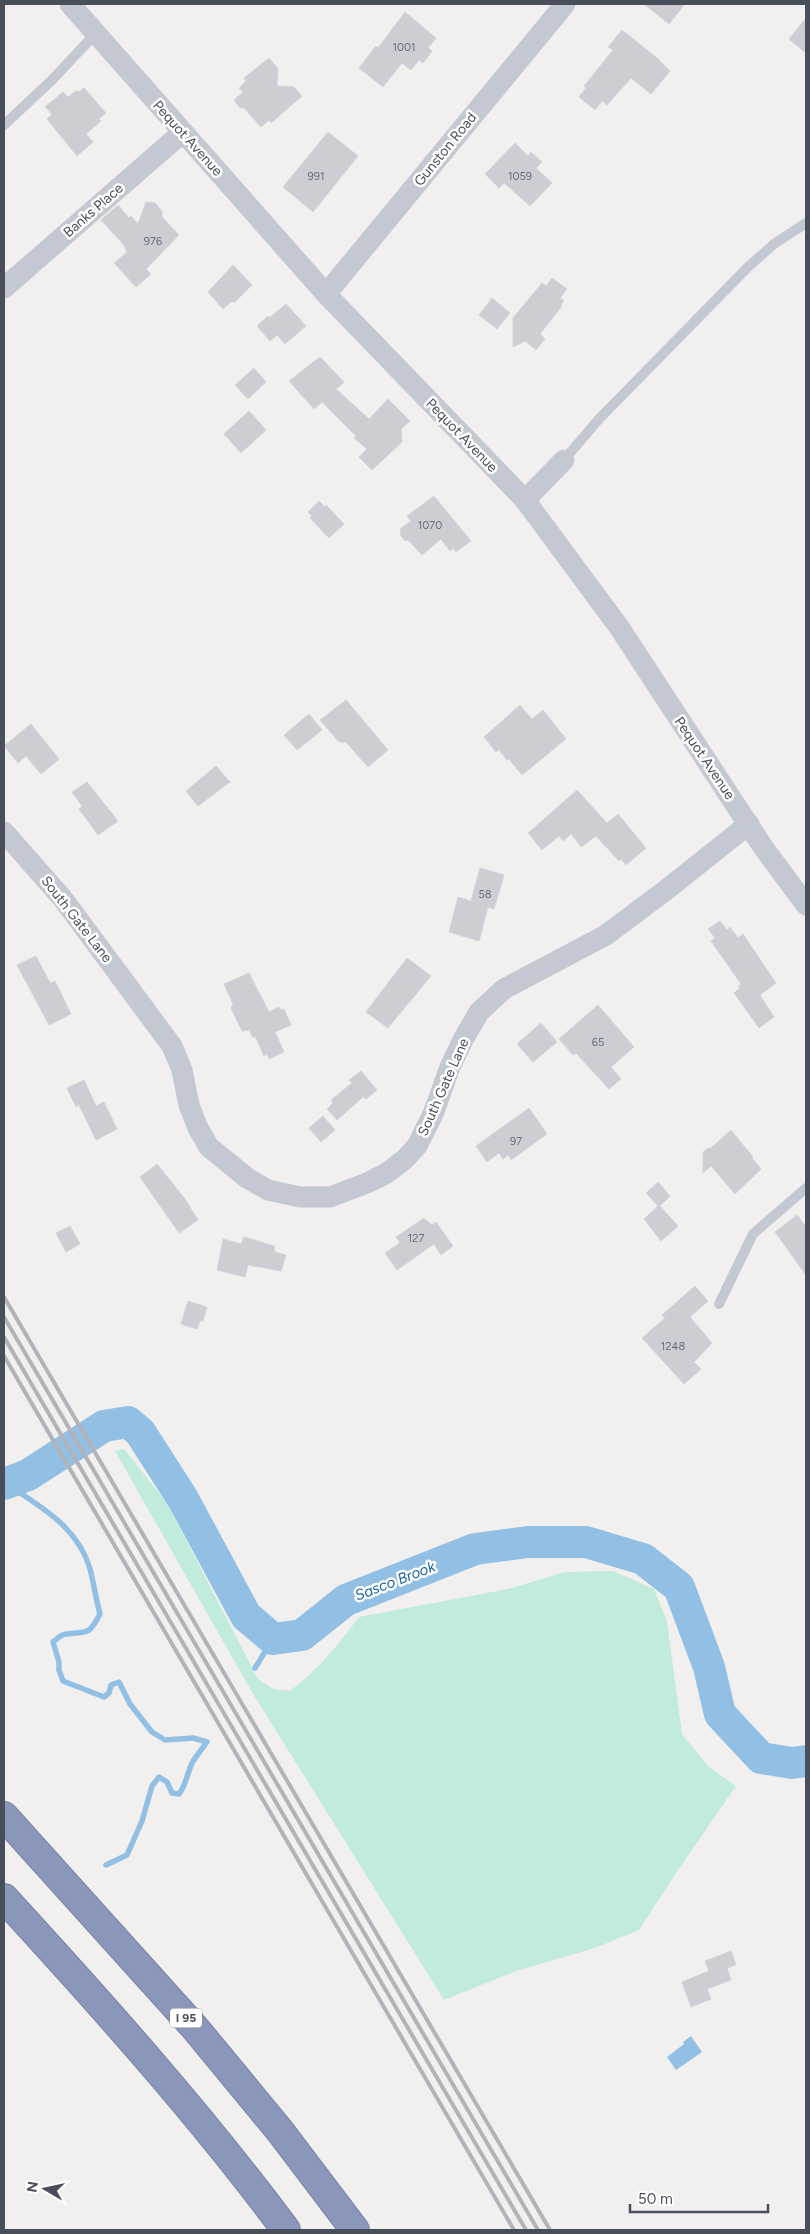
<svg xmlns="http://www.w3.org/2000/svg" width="810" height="2234" font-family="Figtree,sans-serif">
  <rect width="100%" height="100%" fill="#f2f0ef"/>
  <!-- green -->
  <path fill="#c1ecdb" d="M124,1449l43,54 91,176 15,10 17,2c28,-21 48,-46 69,-74l149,-28 57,-17 48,-1 41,18 13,32 15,113 27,33 27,19 -60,87 -37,57 -44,18 -79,23 -72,29 -191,-306 -138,-243z"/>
  <!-- water -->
  <path fill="#92c0e5" d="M691,2036l11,16 -26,18 -9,-13 17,-13 -1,-2z"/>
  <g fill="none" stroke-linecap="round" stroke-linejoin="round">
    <!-- stream -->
    <g stroke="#92c0e5" stroke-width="5.5">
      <path d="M5,1483c35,23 73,44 85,86 4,15 6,31 10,45 -12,23 -13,17 -34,20 -5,0 -9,5 -13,8l6,20v8l4,11 41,16 5,-4 2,-8 8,-3 11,22 22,28 13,8 28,-2 14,4c-5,7 -11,14 -15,21 -5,11 -6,22 -13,31l-7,-1 -5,-11 -8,-5 -7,9 -10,35 -15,34 -21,10"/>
      <path d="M255,1668l18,-29"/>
    </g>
    <!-- river -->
    <path stroke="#92c0e5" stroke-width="32" d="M4,1484l24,-9 76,-49 24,-4 12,10 43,67 63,117 27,23 29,-4 44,-35 129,-51 53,-7h58l57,17 36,28 30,80 11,47 41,44 31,5 14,-2"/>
  </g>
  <!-- building -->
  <g fill="#cdcdd4" stroke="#d4d4da">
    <path d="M644,4h41l-16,20z"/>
    <path d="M405,12l31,26 -8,10 4,3 -9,12 -4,-3 -8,10 -9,-7 -19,24 -24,-19 17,-22 2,2z"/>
    <path d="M806,18v35l-17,-14z"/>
    <path d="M622,30l35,28 13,13 -19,23 -20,-16 -24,27 -5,-4 -7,9 -16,-13 7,-9 -2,-2 29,-36 -5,-3z"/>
    <path d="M269,58l9,11 -1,17 17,1 8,9 -31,27 -2,-3 -8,7 -17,-19h-4l-6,-8 9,-8 -4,-4 7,-7 -2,-3z"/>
    <path d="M84,88l22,25 -7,6 2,2 -15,13 7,8 -16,14 -30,-37 5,-5 -7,-7 18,-15 5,5 9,-7 2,2z"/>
    <path d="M328,132l30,24 -45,56 -30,-25z"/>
    <path d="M515,143l13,13 3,-4 11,10 -6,6 16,15 -22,23 -26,-23 -5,5 -14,-14z"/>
    <path d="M146,202l9,1 7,8v6l17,18 -33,34 5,5 -15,13 -22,-24 13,-11 -3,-7 -23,-25 17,-15 11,13 2,-2 7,8z"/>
    <path d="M233,265l19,20 -18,18 -2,-2 -9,8 -15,-17z"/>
    <path d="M552,278l15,11 -7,9 4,3 -4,5h2l-22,28 5,5 -9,11 -11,-9 -12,6v-29l29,-35 4,3z"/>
    <path d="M492,298l18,15 -13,16 -18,-14z"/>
    <path d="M286,304l20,22 -21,18 -8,-9 -7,6 -13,-15 11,-10 1,2z"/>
    <path d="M320,357l24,25 -8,7 33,30 19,-20 22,22 -9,8 1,13 -30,28 -13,-13 8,-8 -13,-11 2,-2 -34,-34 -8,7 -25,-28z"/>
    <path d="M254,368l12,14 -18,17 -13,-14z"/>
    <path d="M249,411l17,19 -25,23 -17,-19z"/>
    <path d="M434,496l37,45 -15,11 -3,-4 -3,3 -9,-12 -19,16 -13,-14 -5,-1 -3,-4 -1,-7 11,-8 -4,-5z"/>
    <path d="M319,501l6,6 1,-2 18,19 -15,14 -19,-20 2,-2 -4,-4z"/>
    <path d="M346,700l42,50 -20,17 -23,-26 -3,2 -2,-2 -1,1 -19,-22z"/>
    <path d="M520,705l12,14 11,-9 23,29 -44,36 -13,-16 -2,1 -8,-10 -3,2 -12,-15z"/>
    <path d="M309,714l13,16 -25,20 -13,-15z"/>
    <path d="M31,724l28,35 -18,15 -15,-18 -8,7 -14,-17z"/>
    <path d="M216,766l14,16 -32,24 -12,-15z"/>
    <path d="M87,782l31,39 -20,14 -19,-26 3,-3 -10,-14z"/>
    <path d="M577,790l30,33 11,-9 28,34 -20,17 -5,-6 -2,2 -23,-25 -15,11 -10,-13 -8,7 -4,-5 -17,14 -14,-17z"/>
    <path d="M480,868l24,7 -10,34 -6,-2 -9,34 -30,-9 9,-35 13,4z"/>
    <path d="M720,921l7,9 3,-3 8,11 5,-4 33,49 -16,12 14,22 -15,11 -25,-35 6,-5 -2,-2 3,-2 -30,-43 4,-3 -7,-9z"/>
    <path d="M36,956l14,27 5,-2 16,33 -22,11 -32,-60z"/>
    <path d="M407,958l24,18 -43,52 -22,-16z"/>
    <path d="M249,973l20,39 10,-5 2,3 3,-1 7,16 -16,7 9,20 -15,7 -2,-5 -3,2 -9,-20 -2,2 -4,-8 -7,1 -11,-23 2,-4 -9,-20z"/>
    <path d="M598,1005l36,42 -23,20 10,12 -12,10 -33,-36 -3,2 -14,-16z"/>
    <path d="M541,1023l16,19 -24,20 -16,-18z"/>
    <path d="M361,1071l16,19 -11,9 -3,-2 -26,23 -10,-11 6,-6 -2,-3 21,-17 -3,-3z"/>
    <path d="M84,1080l12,26 8,-4 13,27 -21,11 -17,-35 -3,2 -9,-19z"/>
    <path d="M529,1108l18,26 -36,26 -3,-5 -5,4 -4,-6 -12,9 -11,-16z"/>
    <path d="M323,1116l12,14 -14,12 -12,-14z"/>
    <path d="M731,1130l22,27 -1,1 9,11 -26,25 -24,-28 -8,7v-21l5,-4h3z"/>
    <path d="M157,1164l28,35 13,21 -19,13 -39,-56z"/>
    <path d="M658,1182l12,14 -10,10 18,20 -17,15 -17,-22 14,-13 -12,-13z"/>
    <path d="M797,1215l9,12v48l-31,-43z"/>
    <path d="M424,1218l8,7 4,-3 17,24 -12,9 -7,-11 -37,26 -12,-17 15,-10 -4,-6z"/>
    <path d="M70,1226l10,18 -14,8 -10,-19z"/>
    <path d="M244,1237l30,9 1,6 11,3 -5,16 -33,-6 -3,12 -28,-7 6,-31 18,5z"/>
    <path d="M695,1286l13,15 -18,16 22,26 -18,19 7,7 -17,15 -42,-46 23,-20 -3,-3z"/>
    <path d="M188,1301l19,6 -4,14h-3l-3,8 -16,-5z"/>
    <path d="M731,1951l5,14 -9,3 4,12 -24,9 4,10 -20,8 -9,-25 27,-11 -4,-10z"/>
  </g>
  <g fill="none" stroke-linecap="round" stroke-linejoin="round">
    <defs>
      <g id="motorway">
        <path d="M4,1816l191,212 85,103 75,99"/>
        <path d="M4,1898c98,107 195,215 282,332"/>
      </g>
    </defs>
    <!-- motorway casing -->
    <use href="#motorway" stroke="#7682a6" stroke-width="30"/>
    <!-- service -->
    <g stroke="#c4c8d3" stroke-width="10">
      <path d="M4,125l49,-46 42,-45"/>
      <path d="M564,460l35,-41 149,-152 26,-23 32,-21"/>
      <path d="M719,1304l34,-70 53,-46"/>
    </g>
    <!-- minor -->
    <g stroke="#c4c8d3" stroke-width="21">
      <path d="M70,4l256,290 199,206 94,127 144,220 43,58"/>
      <path d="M4,288l179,-156"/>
      <path d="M326,294l239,-290"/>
      <path d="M525,500l39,-40"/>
      <path d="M4,832l59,67 109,147 10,24 7,35 9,23 11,19 38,31 21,12 32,7h30l37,-14 20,-10 18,-14 12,-13 16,-32 17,-47 14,-29 15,-26 25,-23 102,-54 60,-45 83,-66"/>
    </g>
    <!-- motorway -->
    <use href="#motorway" stroke="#8b97ba" stroke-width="28"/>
    <!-- rail -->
    <g stroke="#b2b3b9" stroke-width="4">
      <path d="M4,1297l546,933"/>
      <path d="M4,1317l534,913"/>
      <path d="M4,1337l522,893"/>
      <path d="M4,1356l510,874"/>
    </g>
  </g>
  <g text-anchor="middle" stroke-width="5" stroke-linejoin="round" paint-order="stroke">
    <!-- number labels -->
    <g font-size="11" fill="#6a6e79">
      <text x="404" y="51">1001</text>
      <text x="316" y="180">991</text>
      <text x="520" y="180">1059</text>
      <text x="153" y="245">976</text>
      <text x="430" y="529">1070</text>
      <text x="485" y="898">58</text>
      <text x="598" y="1046">65</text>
      <text x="516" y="1145">97</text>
      <text x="416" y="1242">127</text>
      <text x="673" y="1350">1248</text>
    </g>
    <!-- shield labels -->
    <rect fill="#fff" stroke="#80838c" stroke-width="1" x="170" y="2008.5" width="32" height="19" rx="4"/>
    <g font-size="12" font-weight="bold" fill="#494e5b">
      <text x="186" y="2022">I 95</text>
    </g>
    <!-- street labels -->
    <g font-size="14" fill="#494e5b" stroke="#fff">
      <text transform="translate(188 138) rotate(48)" y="5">Pequot Avenue</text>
      <text transform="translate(445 149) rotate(-51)" y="5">Gunston Road</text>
      <text transform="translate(93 210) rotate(-41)" y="5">Banks Place</text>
      <text transform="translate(462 435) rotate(46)" y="5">Pequot Avenue</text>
      <text transform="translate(705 758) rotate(56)" y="5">Pequot Avenue</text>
      <text transform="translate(77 919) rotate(52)" y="5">South Gate Lane</text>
      <text transform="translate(443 1087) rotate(-66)" y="5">South Gate Lane</text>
    </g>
    <!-- water labels -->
    <g font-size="15" font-style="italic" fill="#18639f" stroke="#fff">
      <text transform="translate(395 1581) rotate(-21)" y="5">Sasco Brook</text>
    </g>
  </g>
  <!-- border -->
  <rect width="810" height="2234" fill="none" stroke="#494e5b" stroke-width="10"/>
  <!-- north arrow -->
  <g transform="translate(45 2189) rotate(279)" stroke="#ffffff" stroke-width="4" paint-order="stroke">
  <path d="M0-4L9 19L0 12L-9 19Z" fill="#494e5b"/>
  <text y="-8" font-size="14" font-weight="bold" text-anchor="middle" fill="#494e5b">N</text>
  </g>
  <!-- scale -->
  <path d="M630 2204v8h138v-8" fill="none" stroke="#494e5b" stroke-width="2.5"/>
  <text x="638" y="2204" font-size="15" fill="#494e5b" stroke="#ffffff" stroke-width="4" paint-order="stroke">50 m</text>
</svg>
